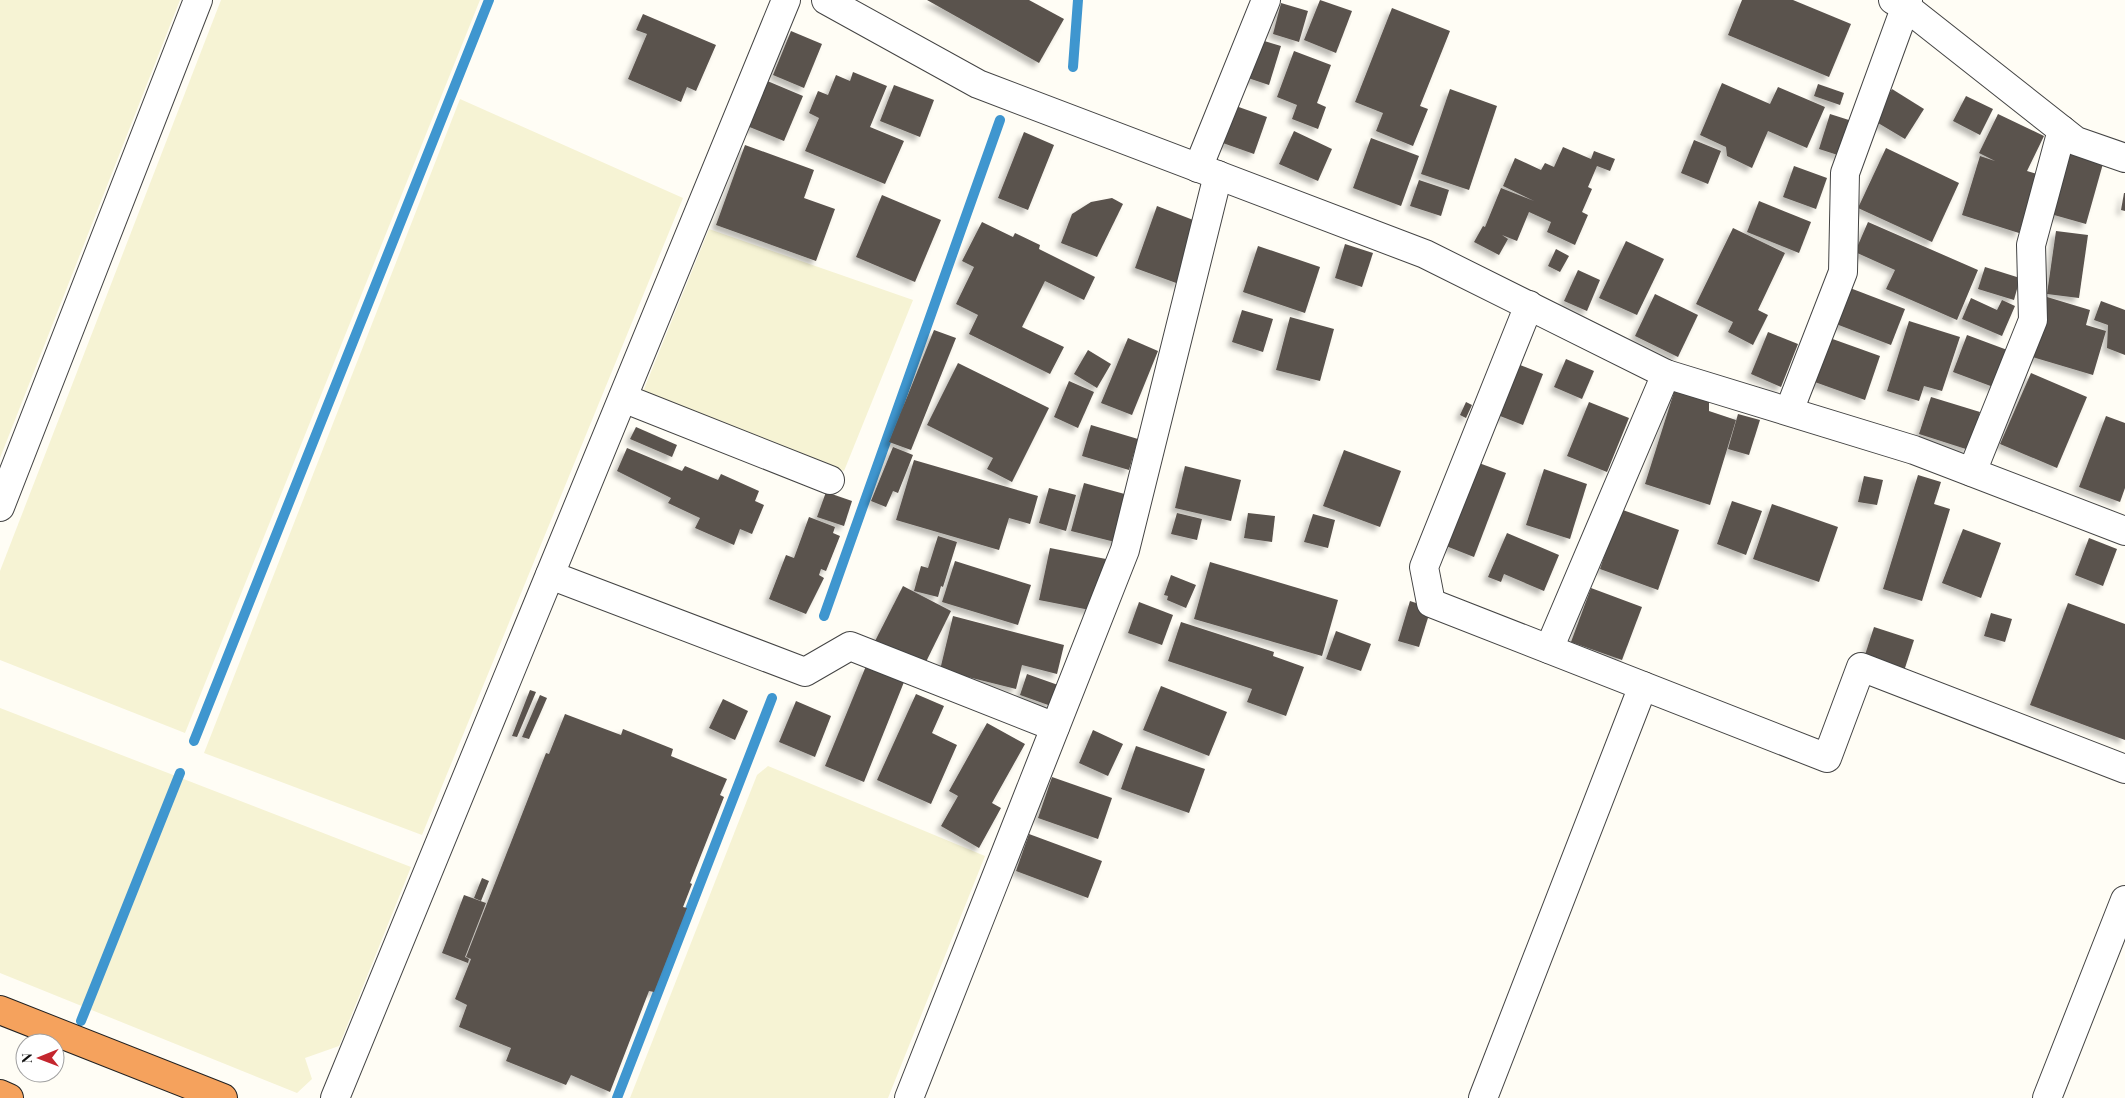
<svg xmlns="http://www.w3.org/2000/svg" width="2125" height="1098" font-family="'Playfair Display',serif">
  <defs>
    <filter id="shadow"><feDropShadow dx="-4.5" dy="4.5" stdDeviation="2.5" flood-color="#0004"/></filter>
  </defs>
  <rect width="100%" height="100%" fill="#fffdf5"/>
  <!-- farmland -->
  <g fill="#f6f3d4">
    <path d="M0,0h180l-180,458z"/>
    <path d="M221,0h259l-295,733 -185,-73v-89z"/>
    <path d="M460,99l223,99 -261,637 -218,-82z"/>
    <path d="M709,229l204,71 -69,171 -202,-77z"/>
    <path d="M0,708l411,159 -72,179 -34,12 7,21 -15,14 -297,-120z"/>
    <path d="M768,766l217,90 -97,242h-258l127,-323z"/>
  </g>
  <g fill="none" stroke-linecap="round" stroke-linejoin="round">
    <!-- stream -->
    <g stroke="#3f96cf" stroke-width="10">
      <path d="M1073,67l5,-67"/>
      <path d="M824,616l176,-496"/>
      <path d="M194,741l295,-741"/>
      <path d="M81,1021l99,-248"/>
      <path d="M617,1098l155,-400"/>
    </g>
  </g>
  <!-- building -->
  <g fill="#5a524d" filter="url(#shadow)">
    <path d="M927,0h102l35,19 -25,44z"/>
    <path d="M1320,0l32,11 -16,42 -32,-13z"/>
    <path d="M1742,0h51l58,24 -22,53 -101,-42z"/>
    <path d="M1281,3l27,8 -9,31 -26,-8z"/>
    <path d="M1392,8l58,23 -30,75 8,3 -15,37 -37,-15 7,-18 -28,-11z"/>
    <path d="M643,14l73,31 -20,46 -9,-4 -6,15 -53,-23 19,-45 -11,-4z"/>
    <path d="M791,31l31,13 -18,44 -31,-13z"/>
    <path d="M1261,40l20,6 -12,39 -21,-7z"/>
    <path d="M1294,51l37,14 -14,38 9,4 -8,22 -26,-10 5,-14 -20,-8z"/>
    <path d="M853,72l34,14 -17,41 34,14 -19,43 -80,-33 14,-33 -10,-5 9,-22 10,4 8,-20 14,6z"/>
    <path d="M765,80l38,16 -19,45 -37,-15z"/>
    <path d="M1722,83l48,21 8,-17 47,20 -18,41 -39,-17 -16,37 -25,-12 -1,-9 -26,-12z"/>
    <path d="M1818,84l26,9 -4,12 -26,-9z"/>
    <path d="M894,85l40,15 -14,37 -40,-16z"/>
    <path d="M1450,89l47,17 -28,84 -48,-16z"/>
    <path d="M1892,89l32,20 -19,30 -32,-19z"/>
    <path d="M1966,96l27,13 -13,26 -27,-14z"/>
    <path d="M1233,105l34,12 -13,37 -34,-12z"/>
    <path d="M1830,114l22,7 -11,35 -22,-7z"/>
    <path d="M1998,114l46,22 -17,35 10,3 -18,59 -57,-18 18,-59 15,5 -16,-8z"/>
    <path d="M1294,131l38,18 -14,32 -39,-17z"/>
    <path d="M1024,132l30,13 -26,65 -30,-12z"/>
    <path d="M1371,138l48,18 -18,50 -48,-18z"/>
    <path d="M1694,140l27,11 -13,33 -27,-11z"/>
    <path d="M745,145l69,25 -10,28 31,11 -19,52 -100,-36z"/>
    <path d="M1563,147l28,12 3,-8 21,8 -5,12 -13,-5 -9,21 4,2 -10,23 6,3 -13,30 -28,-13 4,-10 -22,-10 -12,29 -15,-6 6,4 -9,16 -25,-13 9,-16 2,1 16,-39 33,13 -31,-15 12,-28 26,12 4,-7 9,4z"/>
    <path d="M1886,148l73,35 -27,59 -74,-34z"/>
    <path d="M2065,149l39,11 -18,64 -39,-11z"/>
    <path d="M1794,166l33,12 -11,31 -33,-12z"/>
    <path d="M1419,180l30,10 -8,26 -31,-10z"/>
    <path d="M2124,193h1v18l-4,-1z"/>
    <path d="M882,195l59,25 -26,62 -59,-25z"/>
    <path d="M1112,198l11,6 -26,53 -36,-14 11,-29 19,-12z"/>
    <path d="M1759,201l52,21 -12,31 -52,-21z"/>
    <path d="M1157,206l44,17 -22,61 -44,-16z"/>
    <path d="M982,222l31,15 2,-4 25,12 -1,4 56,28 -11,23 -39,-19 -23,46 42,20 -14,27 -81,-40 9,-19 -22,-11 18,-37 -12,-6z"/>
    <path d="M1868,222l110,48 -21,50 -71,-31 9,-19 -40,-18z"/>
    <path d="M1733,228l52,25 -27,57 10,5 -15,30 -25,-13 5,-10 -37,-18z"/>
    <path d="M2056,231l32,4 -9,63 -32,-4z"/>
    <path d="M1626,241l38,18 -27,56 -38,-17z"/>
    <path d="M1345,244l28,9 -11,34 -27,-9z"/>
    <path d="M1258,246l62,21 -15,46 -62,-21z"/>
    <path d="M1556,249l13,7 -9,16 -12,-6z"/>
    <path d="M1985,267l35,11 -6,22 -36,-11z"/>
    <path d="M1578,270l22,10 -13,31 -23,-10z"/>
    <path d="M1850,288l55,21 -14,36 -55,-21z"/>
    <path d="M1655,294l43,21 -20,42 -43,-21z"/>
    <path d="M2047,297l43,13 -4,15 20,6 -13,44 -64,-19z"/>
    <path d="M1971,298l26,12 5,-10 13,6 -13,30 -40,-17z"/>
    <path d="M2101,301l24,9v45l-18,-7 1,-23 -14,-5z"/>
    <path d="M1242,310l31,9 -10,33 -31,-10z"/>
    <path d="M1290,317l44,12 -14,52 -44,-11z"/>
    <path d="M1909,321l51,16 -18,54 -18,-5 -5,15 -32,-10z"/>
    <path d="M934,330l22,8 -45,112 -22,-8z"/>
    <path d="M1768,332l30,12 -17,43 -30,-13z"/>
    <path d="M1967,335l43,16 -14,37 -43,-16z"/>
    <path d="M1827,337l53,19 -15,44 -53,-19z"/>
    <path d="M1128,338l30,13 -26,64 -31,-12z"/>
    <path d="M1088,350l23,14 -14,24 -23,-14z"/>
    <path d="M1566,359l28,12 -12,28 -28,-12z"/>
    <path d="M958,363l91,45 -37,74 -25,-13 6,-11 -66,-33z"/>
    <path d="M1515,363l28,11 -20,51 -28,-11z"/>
    <path d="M2031,373l56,24 -30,71 -57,-24z"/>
    <path d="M1069,381l25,11 -16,36 -24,-11z"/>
    <path d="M1675,389l34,11v11l27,9 -26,85 -65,-21z"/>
    <path d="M1931,397l49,15 -11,38 -50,-16z"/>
    <path d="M1466,402l6,3 -6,13 -6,-3z"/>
    <path d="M1589,402l40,16 -22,54 -40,-16z"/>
    <path d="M1738,414l22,6 -11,35 -21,-6z"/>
    <path d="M2106,416l19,7v65l-5,14 -41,-15z"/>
    <path d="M1091,425l47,14 -9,31 -47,-14z"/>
    <path d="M636,427l41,18 -5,12 -42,-18z"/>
    <path d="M893,447l20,8 -15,38 -5,-2 -7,16 -15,-6z"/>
    <path d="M627,448l55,23 3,-5 33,14 3,-6 38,17 -4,10 9,4 -12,29 -12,-5 -6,16 -39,-17 5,-10 -32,-15 3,-5 -54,-27z"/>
    <path d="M1344,450l57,21 -21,56 -57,-21z"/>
    <path d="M914,460l124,36 -8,28 -21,-6 -10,32 -103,-30z"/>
    <path d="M1479,463l27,10 -32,84 -28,-11z"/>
    <path d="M1185,466l56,14 -10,41 -56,-13z"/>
    <path d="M1544,469l43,15 -17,55 -44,-14z"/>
    <path d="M1918,475l23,7 -7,22 16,5 -28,92 -39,-12z"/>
    <path d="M1864,476l19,4 -6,25 -19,-3z"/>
    <path d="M1084,483l48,13 -13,47 -48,-12z"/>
    <path d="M1049,488l27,7 -10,36 -27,-8z"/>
    <path d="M826,492l26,9 -8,25 -27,-9z"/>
    <path d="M1732,501l30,10 -16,44 -29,-11z"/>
    <path d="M1772,504l66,23 -19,55 -66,-23z"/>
    <path d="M1620,509l59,21 -21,60 -58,-21z"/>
    <path d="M1177,513l25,6 -5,21 -26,-6z"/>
    <path d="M1248,513l27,3 -3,26 -28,-4z"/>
    <path d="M1313,514l22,6 -7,28 -24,-6z"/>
    <path d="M809,517l26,10 -2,6 7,3 -14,35 -5,-2 -2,6 5,3 -18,36 -37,-15 17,-44 8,3z"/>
    <path d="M1963,529l38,14 -20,55 -39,-15z"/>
    <path d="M1507,533l52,22 -15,36 -40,-17 -3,8 -13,-5z"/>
    <path d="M938,536l19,6 -14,45 -2,-1 -3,11 -24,-6 7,-25 7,2z"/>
    <path d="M2089,538l28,11 -14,37 -28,-11z"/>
    <path d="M1050,548l56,11 -11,52 -56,-11z"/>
    <path d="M955,561l76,24 -13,40 -76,-23z"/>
    <path d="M1210,562l128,38 -16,56 -128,-37z"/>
    <path d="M1171,575l25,10 -10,23 -19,-8 1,-4 -4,-1z"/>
    <path d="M903,586l48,25 -29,59 -49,-25z"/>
    <path d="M1591,588l51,19 -20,53 -51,-18z"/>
    <path d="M1410,601l21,7 -12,39 -21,-6z"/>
    <path d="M1139,602l34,13 -11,30 -34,-12z"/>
    <path d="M2068,603l57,21v116l-95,-35z"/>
    <path d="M1991,613l21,6 -7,23 -21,-6z"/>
    <path d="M953,616l111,29 -7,29 -35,-9 -6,24 -76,-19z"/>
    <path d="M1181,622l93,30 -1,4 31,11 -18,49 -39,-14 5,-13 -84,-28z"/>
    <path d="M1874,627l40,13 -10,31 -40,-13z"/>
    <path d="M1336,631l35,13 -10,27 -35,-12z"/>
    <path d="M866,666l38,16 -40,100 -39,-16z"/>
    <path d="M1027,674l31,11 -7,21 -31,-11z"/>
    <path d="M1161,686l66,26 -18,44 -66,-26z"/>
    <path d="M530,690l6,2 -19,45 -5,-1z"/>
    <path d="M916,694l28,12 -12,27 25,12 -26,59 -54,-24z"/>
    <path d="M540,695l7,3 -18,41 -7,-2z"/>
    <path d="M723,699l25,12 -13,29 -26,-12z"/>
    <path d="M796,701l35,15 -16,41 -36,-15z"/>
    <path d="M565,714l56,21 2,-6 50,20 -2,7 56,23 -7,16 4,2 -34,86 2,1 -9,23 4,1 -33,84 -5,-1 -39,101 -39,-17 -5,10 -60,-24 5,-13 -52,-21 8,-22 -12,-6 16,-40 -5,-2 80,-204 3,1z"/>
    <path d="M987,723l38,21 -33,59 9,5 -22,40 -38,-22 17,-30 -9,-5z"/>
    <path d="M1093,730l30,14 -15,32 -29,-13z"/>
    <path d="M1136,746l69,23 -16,44 -68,-24z"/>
    <path d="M1052,777l60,21 -14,41 -60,-21z"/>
    <path d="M1029,834l73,27 -14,37 -72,-27z"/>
    <path d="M482,878l7,3 -8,20 -7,-3z"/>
    <path d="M464,895l22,8 -21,54 4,2 -1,4 -26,-10z"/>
  </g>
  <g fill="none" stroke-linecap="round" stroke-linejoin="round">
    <defs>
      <g id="minor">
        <path d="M826,0l152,84 447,170 241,120 248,76 211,81"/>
        <path d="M1893,0l13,7 170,134 49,17"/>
        <path d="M1198,168l68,-168"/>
        <path d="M1529,305l-105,262 7,36 396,155 34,-91 264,102"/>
        <path d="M623,398l207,82"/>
        <path d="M1789,411l54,-139 2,-99 63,-173"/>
        <path d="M1972,472l61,-152 -2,-75 31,-115"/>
        <path d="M0,507l198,-507"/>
        <path d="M550,575l255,97 45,-26 205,81"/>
        <path d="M1549,649l117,-275"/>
        <path d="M335,1098l451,-1098"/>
        <path d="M909,1098l216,-548 93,-375"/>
        <path d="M1483,1098l160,-412"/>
        <path d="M2047,1098l78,-198"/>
      </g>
      <g id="highway">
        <path d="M0,1010l223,88"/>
        <path d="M0,1094l9,4"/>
      </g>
    </defs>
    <!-- minor casing -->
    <use href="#minor" stroke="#444" stroke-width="30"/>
    <!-- highway casing -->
    <use href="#highway" stroke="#222" stroke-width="30"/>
    <!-- minor -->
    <use href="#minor" stroke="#fff" stroke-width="28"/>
    <!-- highway -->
    <use href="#highway" stroke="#f5a25d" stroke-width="28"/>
  </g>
  <!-- north arrow -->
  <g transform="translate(40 1058) rotate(269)"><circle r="24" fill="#ffffff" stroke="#a0a0a0"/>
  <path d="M0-4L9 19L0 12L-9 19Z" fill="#c4262e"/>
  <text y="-8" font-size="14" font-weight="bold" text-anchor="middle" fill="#111111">N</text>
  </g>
</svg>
